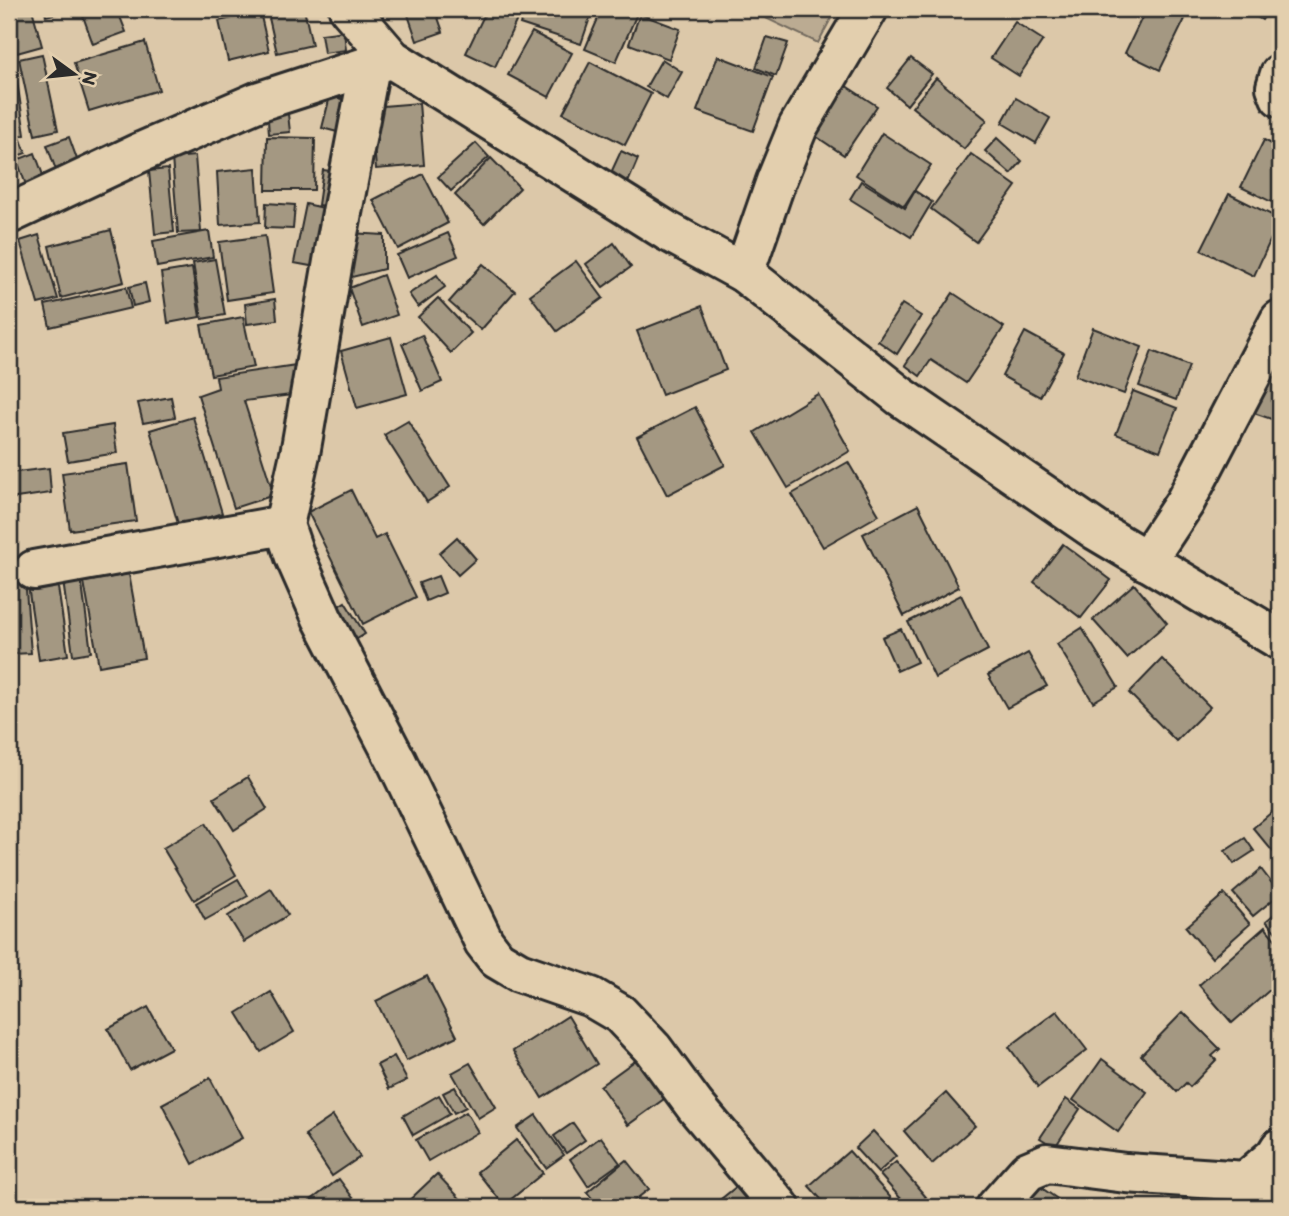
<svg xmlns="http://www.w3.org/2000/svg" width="1289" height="1216" font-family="Itim,sans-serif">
  <rect width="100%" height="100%" fill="#dcc8a9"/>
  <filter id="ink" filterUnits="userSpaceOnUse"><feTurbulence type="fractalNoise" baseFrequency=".0143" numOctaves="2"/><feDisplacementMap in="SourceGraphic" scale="14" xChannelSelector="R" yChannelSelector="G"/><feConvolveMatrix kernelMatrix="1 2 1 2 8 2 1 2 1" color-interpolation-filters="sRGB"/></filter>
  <g filter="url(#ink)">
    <!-- green -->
    <path fill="#bbab92" stroke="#736b5e" stroke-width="2" d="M747,9h89l-18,34z"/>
    <!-- building -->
    <g fill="#a49882" stroke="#2b2b2b" stroke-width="2">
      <path d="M9,9h23l10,37 -25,7 -8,-30z"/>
      <path d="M44,9h30l-28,7z"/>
      <path d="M101,9h16l9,23 -33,12 -10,-28z"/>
      <path d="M208,9h39l-37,7z"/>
      <path d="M267,9h37l8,36 -35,8z"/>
      <path d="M406,9h29l8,23 -26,9z"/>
      <path d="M487,9h23l10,4 -25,54 -29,-14z"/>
      <path d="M525,9h68l-12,35 -61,-20z"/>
      <path d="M602,9h37l-23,53 -31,-13z"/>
      <path d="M1146,9h18l21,10 -25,51 -35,-17z"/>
      <path d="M1243,9h26l-7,11z"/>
      <path d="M260,12l9,39 -41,10 -9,-40z"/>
      <path d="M640,14l40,15 -11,30 -40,-15z"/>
      <path d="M1015,22l28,18 -24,36 -28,-18z"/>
      <path d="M344,31l2,19 -22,3 -3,-19z"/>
      <path d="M532,32l40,21 -23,44 -41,-22z"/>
      <path d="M767,37l21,6 -12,33 -20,-8z"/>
      <path d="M145,42l14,48 -70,21 -15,-48z"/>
      <path d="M42,54l16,76 -23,5 -16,-76z"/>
      <path d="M718,56l55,21 -20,54 -56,-20z"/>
      <path d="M911,58l21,16 -25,31 -20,-17z"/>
      <path d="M662,59l20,13 -15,27 -21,-12z"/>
      <path d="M590,62l61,32 -26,51 -62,-32z"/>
      <path d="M936,78l51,42 -23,29 -52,-42z"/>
      <path d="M17,81l8,54 -16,3v-55z"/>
      <path d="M840,82l37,24 -33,49 -36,-24z"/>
      <path d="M330,96l19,5 -8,32 -19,-5z"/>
      <path d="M1016,98l34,20 -14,25 -34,-20z"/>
      <path d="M419,103l5,62 -48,4 -5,-62z"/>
      <path d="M287,105l3,27 -21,2 -2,-28z"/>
      <path d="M882,133l49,32 -27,41 -48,-31z"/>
      <path d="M20,137l6,16 -17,6v-17z"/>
      <path d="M69,137l10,28 -22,8 -10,-28z"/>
      <path d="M267,137l48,1 -1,52h-48z"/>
      <path d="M997,138l25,23 -11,13 -26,-23z"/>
      <path d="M1264,140l16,8v58l-39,-19z"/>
      <path d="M476,143l13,14 -38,34 -13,-14z"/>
      <path d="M621,151l17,8 -11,26 -18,-8z"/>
      <path d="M35,153l9,25 -18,7 -9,-25z"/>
      <path d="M971,154l45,32 -40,56 -45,-33z"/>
      <path d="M195,156l6,76 -23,1 -6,-75z"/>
      <path d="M491,158l29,30 -36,36 -29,-29z"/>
      <path d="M256,168l4,54 -40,3 -3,-53z"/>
      <path d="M168,169l6,63 -19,2 -6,-63z"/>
      <path d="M323,170l15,2 -5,35 -15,-2z"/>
      <path d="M423,174l25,49 -50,26 -25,-49z"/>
      <path d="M861,181l44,27 10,-17 17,11 -21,35 -61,-38z"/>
      <path d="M1229,194l51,25 -26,57 -53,-26z"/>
      <path d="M266,203l29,2 -2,24 -28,-1z"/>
      <path d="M306,204l22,5 -12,58 -22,-4z"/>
      <path d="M111,230l13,52 -63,16 -12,-52z"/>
      <path d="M209,231l4,26 -56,10 -4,-26z"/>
      <path d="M350,233l34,2v34l-40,10z"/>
      <path d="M448,233l10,23 -51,22 -10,-23z"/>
      <path d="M39,235l19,64 -20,5 -18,-63z"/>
      <path d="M265,236l8,57 -46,7 -8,-58z"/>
      <path d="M614,243l17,24 -28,20 -17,-23z"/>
      <path d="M215,259l10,56 -23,4 -9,-56z"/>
      <path d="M576,261l27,37 -46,33 -27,-36z"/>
      <path d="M483,264l32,27 -34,39 -32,-28z"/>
      <path d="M192,268l8,49 -32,6 -7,-50z"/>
      <path d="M383,275l14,40 -34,12 -14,-39z"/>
      <path d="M437,275l8,12 -27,20 -9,-13z"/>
      <path d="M145,283l4,19 -16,4 -4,-19z"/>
      <path d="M126,287l5,21 -81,19 -5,-22z"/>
      <path d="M953,293l51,34 -38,56 -35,-23 -11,16 -15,-11z"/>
      <path d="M438,298l33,35 -20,20 -33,-36z"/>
      <path d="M275,299l2,21 -30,4 -2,-20z"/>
      <path d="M902,304l19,12 -24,38 -19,-13z"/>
      <path d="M702,306l24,64 -64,25 -25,-64z"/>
      <path d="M243,317l11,50 -43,8 -10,-50z"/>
      <path d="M1093,328l49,19 -18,47 -49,-18z"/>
      <path d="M1025,332l39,21 -24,44 -38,-21z"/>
      <path d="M422,335l20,47 -20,9 -20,-47z"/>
      <path d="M391,337l16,57 -50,14 -16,-57z"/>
      <path d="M1152,351l37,15 -13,34 -37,-14z"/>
      <path d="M1272,357l8,3v62l-26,-9z"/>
      <path d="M296,365l-5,30 -47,6 30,94 -40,13 -36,-113 20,-7 -2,-11z"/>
      <path d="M1133,391l44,17 -17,43 -44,-17z"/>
      <path d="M818,394l32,57 -62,37 -33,-56z"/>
      <path d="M171,397l4,20 -32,6 -5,-20z"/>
      <path d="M695,407l30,58 -58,30 -30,-58z"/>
      <path d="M193,417l29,96 -43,14 -29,-97z"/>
      <path d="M408,421l42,66 -23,15 -43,-67z"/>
      <path d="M113,425l4,28 -49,8 -5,-28z"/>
      <path d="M848,462l31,53 -56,32 -31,-53z"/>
      <path d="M128,464l8,57 -66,9 -8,-57z"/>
      <path d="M49,468l2,25 -42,6v-26z"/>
      <path d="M351,490l24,49 10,-5 31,63 -53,27 -55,-112z"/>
      <path d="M918,505l41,82 -55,29 -41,-82z"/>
      <path d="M457,537l19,22 -18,16 -19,-22z"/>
      <path d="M1063,544l48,36 -30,38 -47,-36z"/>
      <path d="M80,570l11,82 -18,3 -11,-82z"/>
      <path d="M56,574l12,81 -29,5 -12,-81z"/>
      <path d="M129,574l15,84 -45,8 -15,-84z"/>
      <path d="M438,576l7,17 -19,8 -7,-18z"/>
      <path d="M25,577l6,76 -18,1 -4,-75z"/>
      <path d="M1134,584l33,39 -40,35 -34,-38z"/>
      <path d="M961,595l27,55 -53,28 -27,-56z"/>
      <path d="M345,602l20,32 -16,10 -20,-32z"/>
      <path d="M1082,628l36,59 -25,15 -36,-58z"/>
      <path d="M901,629l16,33 -20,9 -15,-34z"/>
      <path d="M1028,653l19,33 -40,22 -19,-33z"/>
      <path d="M1162,659l48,48 -34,34 -47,-48z"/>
      <path d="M248,777l19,32 -33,21 -20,-32z"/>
      <path d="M1280,805v55l-27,-32z"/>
      <path d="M206,823l30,52 -42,25 -31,-52z"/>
      <path d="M1245,838l9,13 -20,13 -9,-13z"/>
      <path d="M1261,869l19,25 -27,22 -20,-23z"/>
      <path d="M238,879l10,17 -43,24 -9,-17z"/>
      <path d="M271,889l17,26 -44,27 -16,-26z"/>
      <path d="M1224,894l26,30 -38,34 -26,-31z"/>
      <path d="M1280,909v28l-14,-16z"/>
      <path d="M1265,927l15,18v36l-48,42 -33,-38z"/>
      <path d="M427,976l30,60 -51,25 -30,-60z"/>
      <path d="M271,992l23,40 -33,20 -24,-39z"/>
      <path d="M148,1007l23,41 -41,22 -22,-41z"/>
      <path d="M1057,1011l30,39 -49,37 -29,-40z"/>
      <path d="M1183,1012l37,37 -8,7 4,4 -26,27 -4,-4 -9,9 -36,-37z"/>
      <path d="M568,1016l29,48 -55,34 -29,-47z"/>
      <path d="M394,1056l13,24 -18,9 -12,-24z"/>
      <path d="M1102,1059l45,33 -29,40 -45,-32z"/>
      <path d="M636,1060l28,39 -36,26 -28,-39z"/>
      <path d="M470,1063l26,44 -18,11 -26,-45z"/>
      <path d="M210,1078l32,60 -49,26 -31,-60z"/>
      <path d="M455,1087l11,20 -12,6 -11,-20z"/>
      <path d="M946,1093l29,33 -43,38 -28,-33z"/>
      <path d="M439,1095l11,19 -37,21 -10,-19z"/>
      <path d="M1066,1099l14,10 -25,38 -15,-9z"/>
      <path d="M466,1112l12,20 -50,29 -12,-21z"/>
      <path d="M536,1115l28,40 -18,13 -29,-40z"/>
      <path d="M333,1116l27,41 -28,19 -27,-41z"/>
      <path d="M573,1123l12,17 -19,13 -12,-17z"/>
      <path d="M873,1131l23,25 -18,17 -23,-25z"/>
      <path d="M601,1137l19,26 -32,23 -18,-27z"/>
      <path d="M516,1140l27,33 -39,32 -27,-33z"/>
      <path d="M849,1151l42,47 -10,9h-53l-19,-21z"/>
      <path d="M626,1160l23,29 -23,18h-27l-12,-15z"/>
      <path d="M896,1162l30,35 -11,10h-7l-28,-32z"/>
      <path d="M437,1174l31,33h-66z"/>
      <path d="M339,1179l17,23 -7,5h-41l-2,-3z"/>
      <path d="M1033,1182l36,25h-53z"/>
      <path d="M1199,1183l33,12 -5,12h-37z"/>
      <path d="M736,1187l16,20h-41z"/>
    </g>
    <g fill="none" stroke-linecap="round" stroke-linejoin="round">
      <defs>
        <g id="minor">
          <path d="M349,9l43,50 275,172 77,42 156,123 197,135 183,109"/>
          <path d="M370,66l-34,178 -36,210 -16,71 11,32 27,61 75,144 87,180 13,17 22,13 72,25 29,17 33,35 42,57 85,101"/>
          <path d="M1280,74l-4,13 4,10"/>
          <path d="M9,214l130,-61 118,-51 133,-43"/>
          <path d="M744,273l32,-92 22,-54 70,-118"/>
          <path d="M1146,561l39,-59 95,-182"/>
          <path d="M34,570l250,-45"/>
          <path d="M1246,1181l34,12"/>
          <path d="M996,1207l32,-36 19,-8 79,10 120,8 29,-25 5,-8"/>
        </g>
      </defs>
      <!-- minor casing -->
      <use href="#minor" stroke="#2b2b2b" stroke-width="44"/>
      <!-- minor -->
      <use href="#minor" stroke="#e3cfae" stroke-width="38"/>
    </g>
  </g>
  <!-- margin -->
  <rect width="1289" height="1216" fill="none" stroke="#e3cfae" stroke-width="35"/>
  <rect x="18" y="18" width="1254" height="1181" fill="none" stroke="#2b2b2b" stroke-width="2.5" filter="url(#ink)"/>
  <!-- north arrow -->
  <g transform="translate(74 74) rotate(105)" stroke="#e3cfae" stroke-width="5" paint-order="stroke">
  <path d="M0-5L12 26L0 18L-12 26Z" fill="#2b2b2b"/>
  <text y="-10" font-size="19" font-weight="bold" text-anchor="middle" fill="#2b2b2b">N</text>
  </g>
</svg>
